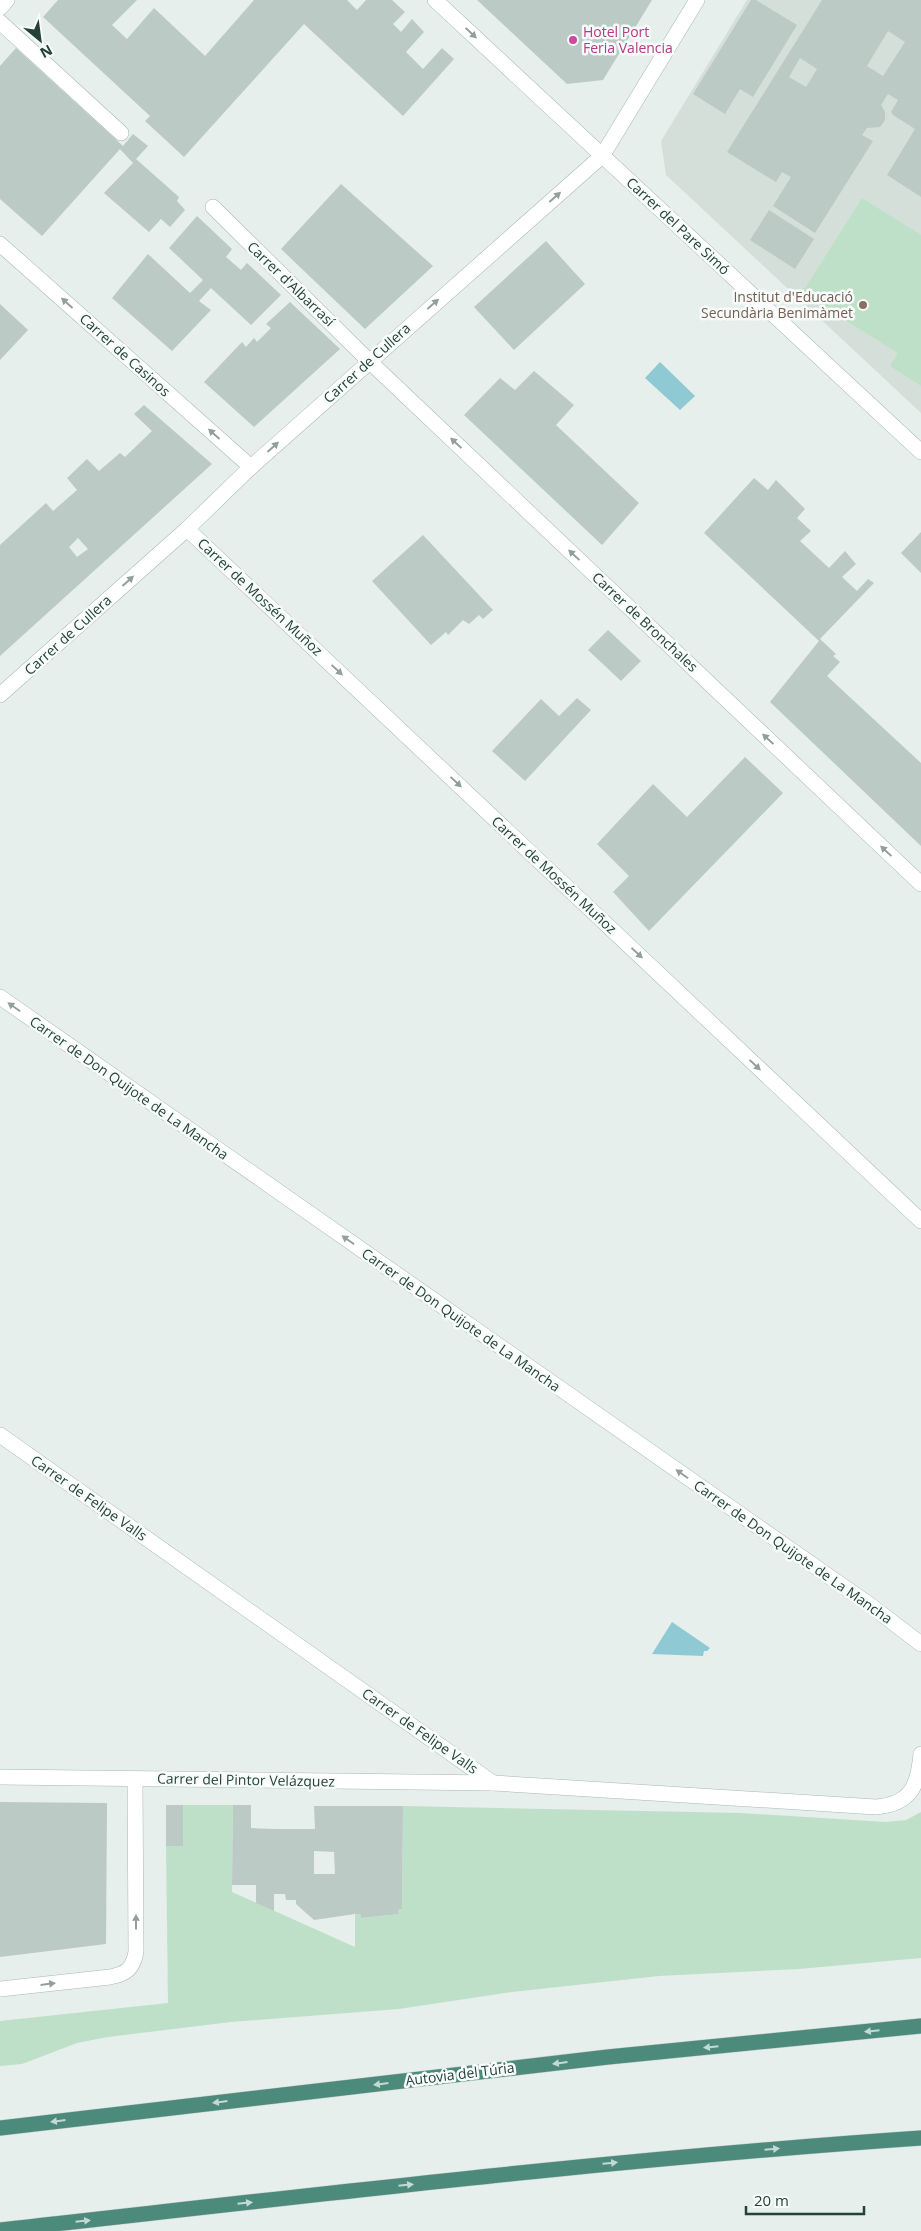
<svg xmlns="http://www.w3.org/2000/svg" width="921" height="2231" font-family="'Open Sans',sans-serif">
  <rect width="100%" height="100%" fill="#e6efeb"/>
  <!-- built -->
  <path fill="#d4dfda" d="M747,0h174v413l-255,-238 -5,-34z"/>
  <!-- green -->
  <g fill="#bfe0c8">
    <path d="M862,198l59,37v151l-31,-20 8,-13 -96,-60z"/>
    <path d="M183,1805h50l-1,87 123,55v-33h5l1,4 38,-4 -1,-4 4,-1 1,-103 337,7 146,9 20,-2 15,-8v146l-122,11 -140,7 -147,16 -113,17 -168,13 -123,15 -31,6 -55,21 -22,2v-45l168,-18 -2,-157h17z"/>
  </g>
  <!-- water -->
  <g fill="#8ec9d4">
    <path d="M660,362l35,34 -15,14 -35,-32z"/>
    <path d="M672,1622l38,26 -3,3h-3l-1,5 -51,-2z"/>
  </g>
  <!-- building -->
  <g fill="#bbcac4" fill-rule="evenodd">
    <path d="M58,0h79l-25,25 15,14 27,-31 51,48 49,-56h93l10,10 9,-10h26l13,12 -12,12 8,8 11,-13 12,13 -18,20 17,17 19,-21 12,11 -51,57 -99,-92 -120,133 -39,-36 5,-5 -107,-99z"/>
    <path d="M477,0h175l-49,80 -36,4z"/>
    <path d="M751,0h5l41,25 -44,72 -13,-8 -15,25 -32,-20z"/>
    <path d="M822,0h99v197l-34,-22 28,-46 -22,-14 -2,-3 7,-12 -10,-6 -7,11 4,7v8l-5,7 -13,1 -5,7 11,6 -58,92 -42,-27 18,-29 -9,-5 -6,10 -49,-30zM888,31l17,11 -22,34 -16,-10zM800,58l17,11 -11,18 -17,-10z"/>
    <path d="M16,48l107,98 10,-12 15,12 -12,13 43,38 -2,4 8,9 -15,17 -9,-8 -12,13 -45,-39 29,-30 -13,-14 -78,87 -42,-37v-133z"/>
    <path d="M341,184l92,82 -68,63 -84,-80z"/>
    <path d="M769,210l45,29 -19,30 -45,-29z"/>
    <path d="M197,216l35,33 -6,8 15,13 6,-7 34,32 -30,30 -40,-37 -12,13 12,9 -39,41 -60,-53 36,-44 42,39 13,-13 -34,-32z"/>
    <path d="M546,241l39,43 -71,66 -40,-43z"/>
    <path d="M290,302l50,47 -86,78 -50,-45 38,-40 4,5 8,-9 3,4 14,-14 -5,-4z"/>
    <path d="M0,304l28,26 -28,30z"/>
    <path d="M534,371l40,34 -18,20 83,78 -37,42 -138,-130 36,-37 15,12z"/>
    <path d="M144,405l68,59 -212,192v-111l46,-42 7,8 24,-21 -10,-12 20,-19 12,12 21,-18 5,4 27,-26 -18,-17zM78,538l10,11 -11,8 -8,-10z"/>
    <path d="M754,478l14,12 8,-10 29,29 -8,9 14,13 -11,10 29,27 16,-17 11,13 -14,13 15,14 11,-12 6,4 -54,56 16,15 -3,2 7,6 -13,14 94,87v83l-151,-144 49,-61 -115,-108z"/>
    <path d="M921,532v41l-20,-20z"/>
    <path d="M423,535l70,75 -10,9 -4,-4 -10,9 -6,-4 -15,15 -2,-3 -15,13 -59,-64z"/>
    <path d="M608,630l33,31 -20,20 -33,-31z"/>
    <path d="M577,698l14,12 -66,71 -33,-30 49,-52 18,17z"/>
    <path d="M745,757l38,36 -134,138 -36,-39 16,-16 -32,-32 56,-60 34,33z"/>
    <path d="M0,1802l107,1 -1,141 -106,13z"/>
    <rect x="166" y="1805" width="17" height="41"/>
    <path d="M233,1805h18v23l23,1h41l-1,-23h89l-1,103 -4,1 1,4 -38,4 -1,-4h-5l-41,6 -18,-16v-4h-10l-1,-6h-11v17l-18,-8v-18h-24zM314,1851l20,1 1,22h-21z"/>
  </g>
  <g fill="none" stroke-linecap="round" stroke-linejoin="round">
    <defs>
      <path id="pedestrian" d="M0,22l121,111"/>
      <g id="minor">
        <path d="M435,0l486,452"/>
        <path d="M0,8l7,-8"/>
        <path d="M213,207l156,154 552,523"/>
        <path d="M0,244l251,223"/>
        <path d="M187,529l734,692"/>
        <path d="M0,695l187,-166 64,-62 351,-311 95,-156"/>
        <path d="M0,997l870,608 51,39"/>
        <path d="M0,1435l493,348"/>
        <path d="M0,1777l493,6 383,24c35,-3 42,-21 45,-53"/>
        <path d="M0,1989l110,-12c16,-3 23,-8 26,-25l-1,-173"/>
      </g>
      <g id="trunk">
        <path d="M0,2128l608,-71 313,-31"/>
        <path d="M0,2230c307,-34 613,-71 921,-92"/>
      </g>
    </defs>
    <!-- pedestrian casing -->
    <use href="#pedestrian" stroke="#a8b8b2" stroke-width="16"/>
    <!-- minor casing -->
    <use href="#minor" stroke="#a8b8b2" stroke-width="16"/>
    <!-- trunk casing -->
    <use href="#trunk" stroke="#c2cac8" stroke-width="16"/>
    <!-- pedestrian -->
    <use href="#pedestrian" stroke="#fff" stroke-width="15"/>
    <!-- minor -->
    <use href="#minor" stroke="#fff" stroke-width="15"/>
    <!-- trunk -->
    <use href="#trunk" stroke="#4c8a7c" stroke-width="15"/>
  </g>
  <!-- one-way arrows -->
  <defs><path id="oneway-solid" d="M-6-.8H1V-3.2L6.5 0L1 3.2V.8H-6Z" transform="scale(1.25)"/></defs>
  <g fill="#92a09c">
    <use href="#oneway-solid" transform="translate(471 33) rotate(43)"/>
    <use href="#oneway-solid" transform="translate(555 197) rotate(-41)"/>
    <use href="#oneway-solid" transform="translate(67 303) rotate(-138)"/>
    <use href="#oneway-solid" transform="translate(433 304) rotate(-41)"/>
    <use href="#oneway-solid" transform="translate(214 434) rotate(-138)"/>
    <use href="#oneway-solid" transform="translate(456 443) rotate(-137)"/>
    <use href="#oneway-solid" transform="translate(273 447) rotate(-42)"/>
    <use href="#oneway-solid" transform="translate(574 555) rotate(-137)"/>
    <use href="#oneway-solid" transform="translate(128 581) rotate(-42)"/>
    <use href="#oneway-solid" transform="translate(337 670) rotate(43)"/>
    <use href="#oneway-solid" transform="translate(768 739) rotate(-137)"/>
    <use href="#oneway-solid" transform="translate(456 782) rotate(43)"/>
    <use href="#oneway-solid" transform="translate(886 851) rotate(-137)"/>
    <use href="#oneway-solid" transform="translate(637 953) rotate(43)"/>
    <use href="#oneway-solid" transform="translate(14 1007) rotate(-145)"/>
    <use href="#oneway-solid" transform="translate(755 1065) rotate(43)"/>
    <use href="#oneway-solid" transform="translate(348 1240) rotate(-145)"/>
    <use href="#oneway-solid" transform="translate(682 1474) rotate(-145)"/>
    <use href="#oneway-solid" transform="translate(136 1922) rotate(-90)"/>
    <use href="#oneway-solid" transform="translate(48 1984) rotate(-7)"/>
  </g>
  <g fill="#c4d9d4">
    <use href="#oneway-solid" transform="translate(872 2031) rotate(174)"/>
    <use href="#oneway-solid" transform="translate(711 2047) rotate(174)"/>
    <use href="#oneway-solid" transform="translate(560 2063) rotate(173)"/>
    <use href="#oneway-solid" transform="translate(381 2084) rotate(173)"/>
    <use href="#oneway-solid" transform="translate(220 2102) rotate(173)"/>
    <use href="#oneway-solid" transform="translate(58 2121) rotate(173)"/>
    <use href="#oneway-solid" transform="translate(772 2149) rotate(-5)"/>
    <use href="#oneway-solid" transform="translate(610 2163) rotate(-5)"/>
    <use href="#oneway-solid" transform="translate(406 2185) rotate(-6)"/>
    <use href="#oneway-solid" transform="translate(245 2203) rotate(-6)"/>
    <use href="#oneway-solid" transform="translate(83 2221) rotate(-6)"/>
  </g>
  <!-- markers -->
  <circle fill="#d1479c" stroke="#f7fbf9" stroke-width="2" cx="573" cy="40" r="5"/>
  <circle fill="#8d6e63" stroke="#f7fbf9" stroke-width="2" cx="863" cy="305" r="5"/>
  <g text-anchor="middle" stroke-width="5" stroke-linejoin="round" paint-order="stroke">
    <!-- hotel labels -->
    <g font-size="14" fill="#b23c85" stroke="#f7fbf9" text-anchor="start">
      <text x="583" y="37">Hotel Port<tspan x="583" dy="16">Feria Valencia</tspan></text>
    </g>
    <!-- street labels -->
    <g font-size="14" fill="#24423a" stroke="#f7fbf9">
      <text transform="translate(678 226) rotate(43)" y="5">Carrer del Pare Simó</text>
      <text transform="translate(291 284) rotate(44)" y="5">Carrer d'Albarrasí</text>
      <text transform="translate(125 355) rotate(42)" y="5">Carrer de Casinos</text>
      <text transform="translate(367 363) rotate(-42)" y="5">Carrer de Cullera</text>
      <text transform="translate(260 597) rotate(43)" y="5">Carrer de Mossén Muñoz</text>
      <text transform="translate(645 622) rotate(43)" y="5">Carrer de Bronchales</text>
      <text transform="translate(68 635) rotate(-42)" y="5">Carrer de Cullera</text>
      <text transform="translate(554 875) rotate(43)" y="5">Carrer de Mossén Muñoz</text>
      <text transform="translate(129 1088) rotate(35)" y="5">Carrer de Don Quijote de La Mancha</text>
      <text transform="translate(461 1320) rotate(35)" y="5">Carrer de Don Quijote de La Mancha</text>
      <text transform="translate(89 1498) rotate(35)" y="5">Carrer de Felipe Valls</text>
      <text transform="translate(793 1552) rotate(35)" y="5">Carrer de Don Quijote de La Mancha</text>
      <text transform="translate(420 1731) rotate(35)" y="5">Carrer de Felipe Valls</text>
      <text transform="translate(246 1780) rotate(1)" y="5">Carrer del Pintor Velázquez</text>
      <text transform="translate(460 2074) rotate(-7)" y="5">Autovia del Túria</text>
    </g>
    <!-- education labels -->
    <g font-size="14" fill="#785e54" stroke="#f7fbf9" text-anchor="end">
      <text x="853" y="302">Institut d'Educació<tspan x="853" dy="16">Secundària Benimàmet</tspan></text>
    </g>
  </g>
  <!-- north arrow -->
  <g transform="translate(40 40) rotate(151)" stroke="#f7fbf9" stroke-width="4" paint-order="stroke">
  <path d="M0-4L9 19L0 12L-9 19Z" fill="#24423a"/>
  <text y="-8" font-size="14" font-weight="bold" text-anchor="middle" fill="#24423a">N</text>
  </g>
  <!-- scale -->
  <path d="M746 2206v8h118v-8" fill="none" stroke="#24423a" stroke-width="2.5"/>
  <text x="754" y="2206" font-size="15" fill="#24423a" stroke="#f7fbf9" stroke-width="4" paint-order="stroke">20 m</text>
</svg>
